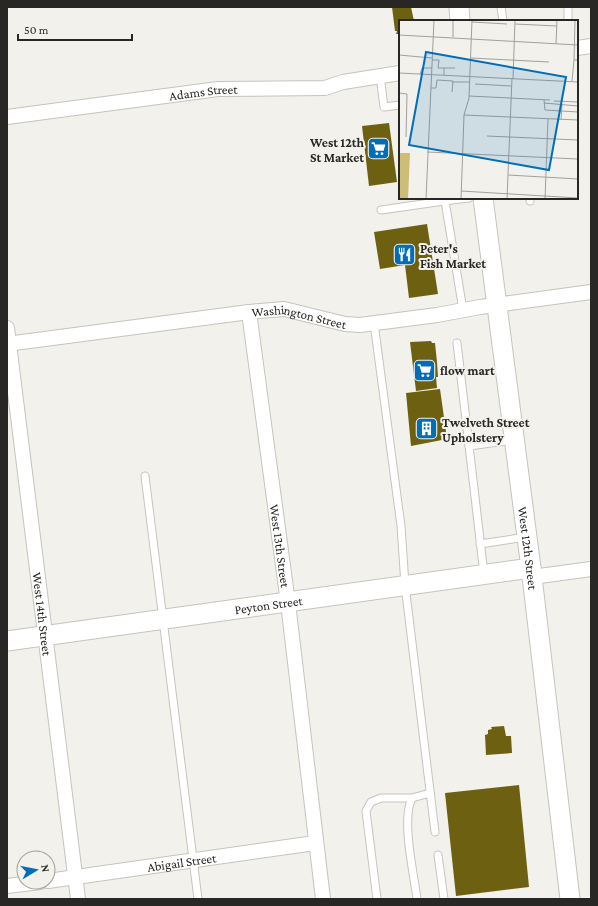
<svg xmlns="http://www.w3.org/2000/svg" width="598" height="906" font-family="'Crimson Pro',serif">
  <rect width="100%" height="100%" fill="#f2f1eb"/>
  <!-- building -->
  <g fill="#6e6011">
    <path d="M392,7h19l3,14h-14v13h-4l1,-3h-2z"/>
    <path d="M389,123l8,59 -28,4 -7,-60z"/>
    <path d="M427,224l11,70 -29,4 -4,-33 -25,4 -6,-37z"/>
    <path d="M431,341l1,2h3l2,19 1,15h-2l1,11 -21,3 -6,-49z"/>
    <path d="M440,389l7,50 -36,7 -5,-53z"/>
    <path d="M504,726l2,10h5l1,17 -26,2 -1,-20 3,-1v-4l4,-1 -1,-2z"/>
    <path d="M519,785l10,102 -73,9 -11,-103z"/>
  </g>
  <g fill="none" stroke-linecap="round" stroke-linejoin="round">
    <defs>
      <g id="lane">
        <path d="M501,7l2,14"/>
        <path d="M568,7v14"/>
        <path d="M380,76l4,31 16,-2"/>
        <path d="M530,198v3"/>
        <path d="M451,200l18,-2"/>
        <path d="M445,201l18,109"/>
        <path d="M381,210l70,-10 -1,-2"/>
        <path d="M374,323l27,203 4,59 30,247"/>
        <path d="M457,343l27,231"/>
        <path d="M469,446l45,-6"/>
        <path d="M145,476l53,423"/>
        <path d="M480,544l46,-7"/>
        <path d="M412,798c-11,22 2,76 5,101"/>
        <path d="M438,855l6,44"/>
        <path d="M377,899l-11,-88 5,-9 10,-4h31l18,-5"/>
      </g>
      <g id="street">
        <path d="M577,48l14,-2"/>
        <path id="s1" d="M7,117l211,-28 107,-1 18,-6 57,-9"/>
        <path id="s2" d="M249,312l39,291 35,296"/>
        <path id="s3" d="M7,328l71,571"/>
        <path id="s4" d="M7,344l242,-32 35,-3 61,15 15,1 77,-10 43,-8 111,-15"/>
        <path d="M532,577l59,-8"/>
        <path id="s5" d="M48,881l267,-38"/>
        <path d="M7,886l33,-4"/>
      </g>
      <g id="secondary">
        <path d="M459,7l1,14"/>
        <path id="s6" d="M483,198l48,370 39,331"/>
        <path id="s7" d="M7,641l524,-73"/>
      </g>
    </defs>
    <!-- lane casing -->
    <use href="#lane" stroke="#c5c4be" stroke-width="9"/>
    <!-- street casing -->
    <use href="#street" stroke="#c5c4be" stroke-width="16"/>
    <!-- secondary casing -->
    <use href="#secondary" stroke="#c5c4be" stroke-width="21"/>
    <!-- lane -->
    <use href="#lane" stroke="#fff" stroke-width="7"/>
    <!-- street -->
    <use href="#street" stroke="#fff" stroke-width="14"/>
    <!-- secondary -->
    <use href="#secondary" stroke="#fff" stroke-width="19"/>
  </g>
  <!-- icons -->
  <defs>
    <symbol id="supermarket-square" viewBox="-11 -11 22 22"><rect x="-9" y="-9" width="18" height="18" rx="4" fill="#006eb9" stroke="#f2f1eb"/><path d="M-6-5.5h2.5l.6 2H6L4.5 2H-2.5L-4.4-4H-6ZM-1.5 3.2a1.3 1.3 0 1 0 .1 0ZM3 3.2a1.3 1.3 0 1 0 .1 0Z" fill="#fff"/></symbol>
    <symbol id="restaurant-square" viewBox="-11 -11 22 22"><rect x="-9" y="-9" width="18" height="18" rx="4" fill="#006eb9" stroke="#f2f1eb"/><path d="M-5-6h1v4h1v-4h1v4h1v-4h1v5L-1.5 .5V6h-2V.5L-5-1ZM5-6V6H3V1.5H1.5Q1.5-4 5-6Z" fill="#fff"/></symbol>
    <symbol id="building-square" viewBox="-11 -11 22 22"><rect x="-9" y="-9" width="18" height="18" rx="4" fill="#006eb9" stroke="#f2f1eb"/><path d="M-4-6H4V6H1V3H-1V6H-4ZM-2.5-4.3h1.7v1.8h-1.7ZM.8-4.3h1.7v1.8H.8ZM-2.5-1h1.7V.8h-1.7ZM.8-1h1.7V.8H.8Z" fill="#fff"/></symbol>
  </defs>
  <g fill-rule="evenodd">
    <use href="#supermarket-square" x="366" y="136" width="25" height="25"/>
    <use href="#restaurant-square" x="392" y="242" width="25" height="25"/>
    <use href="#supermarket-square" x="412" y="358" width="25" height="25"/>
    <use href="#building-square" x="414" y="416" width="25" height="25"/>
  </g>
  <g text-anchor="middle" stroke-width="4" stroke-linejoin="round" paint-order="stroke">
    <!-- street labels -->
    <g font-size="13" fill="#282725" stroke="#f2f1eb">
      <text dy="5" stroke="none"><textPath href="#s1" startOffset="198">Adams Street</textPath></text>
      <text dy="5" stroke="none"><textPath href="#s4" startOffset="295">Washington Street</textPath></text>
      <text dy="5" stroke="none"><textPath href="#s2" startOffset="236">West 13th Street</textPath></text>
      <text dy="5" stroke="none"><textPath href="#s6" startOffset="353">West 12th Street</textPath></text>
      <text dy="5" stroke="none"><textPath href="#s7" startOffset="264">Peyton Street</textPath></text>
      <text dy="5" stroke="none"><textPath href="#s3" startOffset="288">West 14th Street</textPath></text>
      <text dy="5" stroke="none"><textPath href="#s5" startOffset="135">Abigail Street</textPath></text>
    </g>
    <!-- poi labels -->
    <g font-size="13" font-weight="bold" fill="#282725" stroke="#f2f1eb" text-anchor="start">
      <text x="364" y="147" text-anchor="end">West 12th<tspan x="364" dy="15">St Market</tspan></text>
      <text x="420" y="253">Peter's<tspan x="420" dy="15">Fish Market</tspan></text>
      <text x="440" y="375">flow mart</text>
      <text x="442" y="427">Twelveth Street<tspan x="442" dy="15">Upholstery</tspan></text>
    </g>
  </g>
  <!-- overview -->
  <g transform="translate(399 20)">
    <rect width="179" height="179" fill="#f2f1eb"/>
    <path d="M0,133h11l-2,46h-9z" fill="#ccbe76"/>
    <path fill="none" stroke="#a1a09c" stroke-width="1" d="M176,0l-1,40h4M73,2l35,2M116,4l42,2M0,15l179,10M54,17v-17M157,24l1,-24M0,35l33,3M72,38l78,4M33,40h7l-1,8h6M0,53l179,9M21,54l2,-6h10M45,55v-7h11M114,59l2,-59M173,61l2,-21M53,62h18M76,64l36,2M32,68h5l1,-8 16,1 -1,11M0,73l8,1 -1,43M70,76l81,4M145,80l1,10 33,2M155,81l24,1M145,83l34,3M65,95l114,5M162,100l1,-16M88,116l91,4M28,132l151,7M109,155l70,4M62,171l117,7M27,179l8,-179M62,179l3,-84 5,-17 3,-78M108,179l5,-121M146,179l3,-80"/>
    <path fill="#006eb9" fill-opacity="0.15" stroke="#006eb9" stroke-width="2" d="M27,32l140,25 -17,93 -140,-25z"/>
    <rect width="179" height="179" fill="none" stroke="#282725" stroke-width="2"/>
  </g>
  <!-- border -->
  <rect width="598" height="906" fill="none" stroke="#282725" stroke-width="16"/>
  <!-- north arrow -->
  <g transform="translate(36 870) rotate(80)"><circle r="19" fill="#f2f1eb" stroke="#a1a09c"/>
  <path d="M0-3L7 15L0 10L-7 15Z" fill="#006eb9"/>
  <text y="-6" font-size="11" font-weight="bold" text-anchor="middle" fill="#282725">N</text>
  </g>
  <!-- scale -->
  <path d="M18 34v6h114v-6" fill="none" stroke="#282725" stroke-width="2"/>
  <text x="24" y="34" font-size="12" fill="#282725" stroke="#f2f1eb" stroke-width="3" paint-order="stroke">50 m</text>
</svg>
